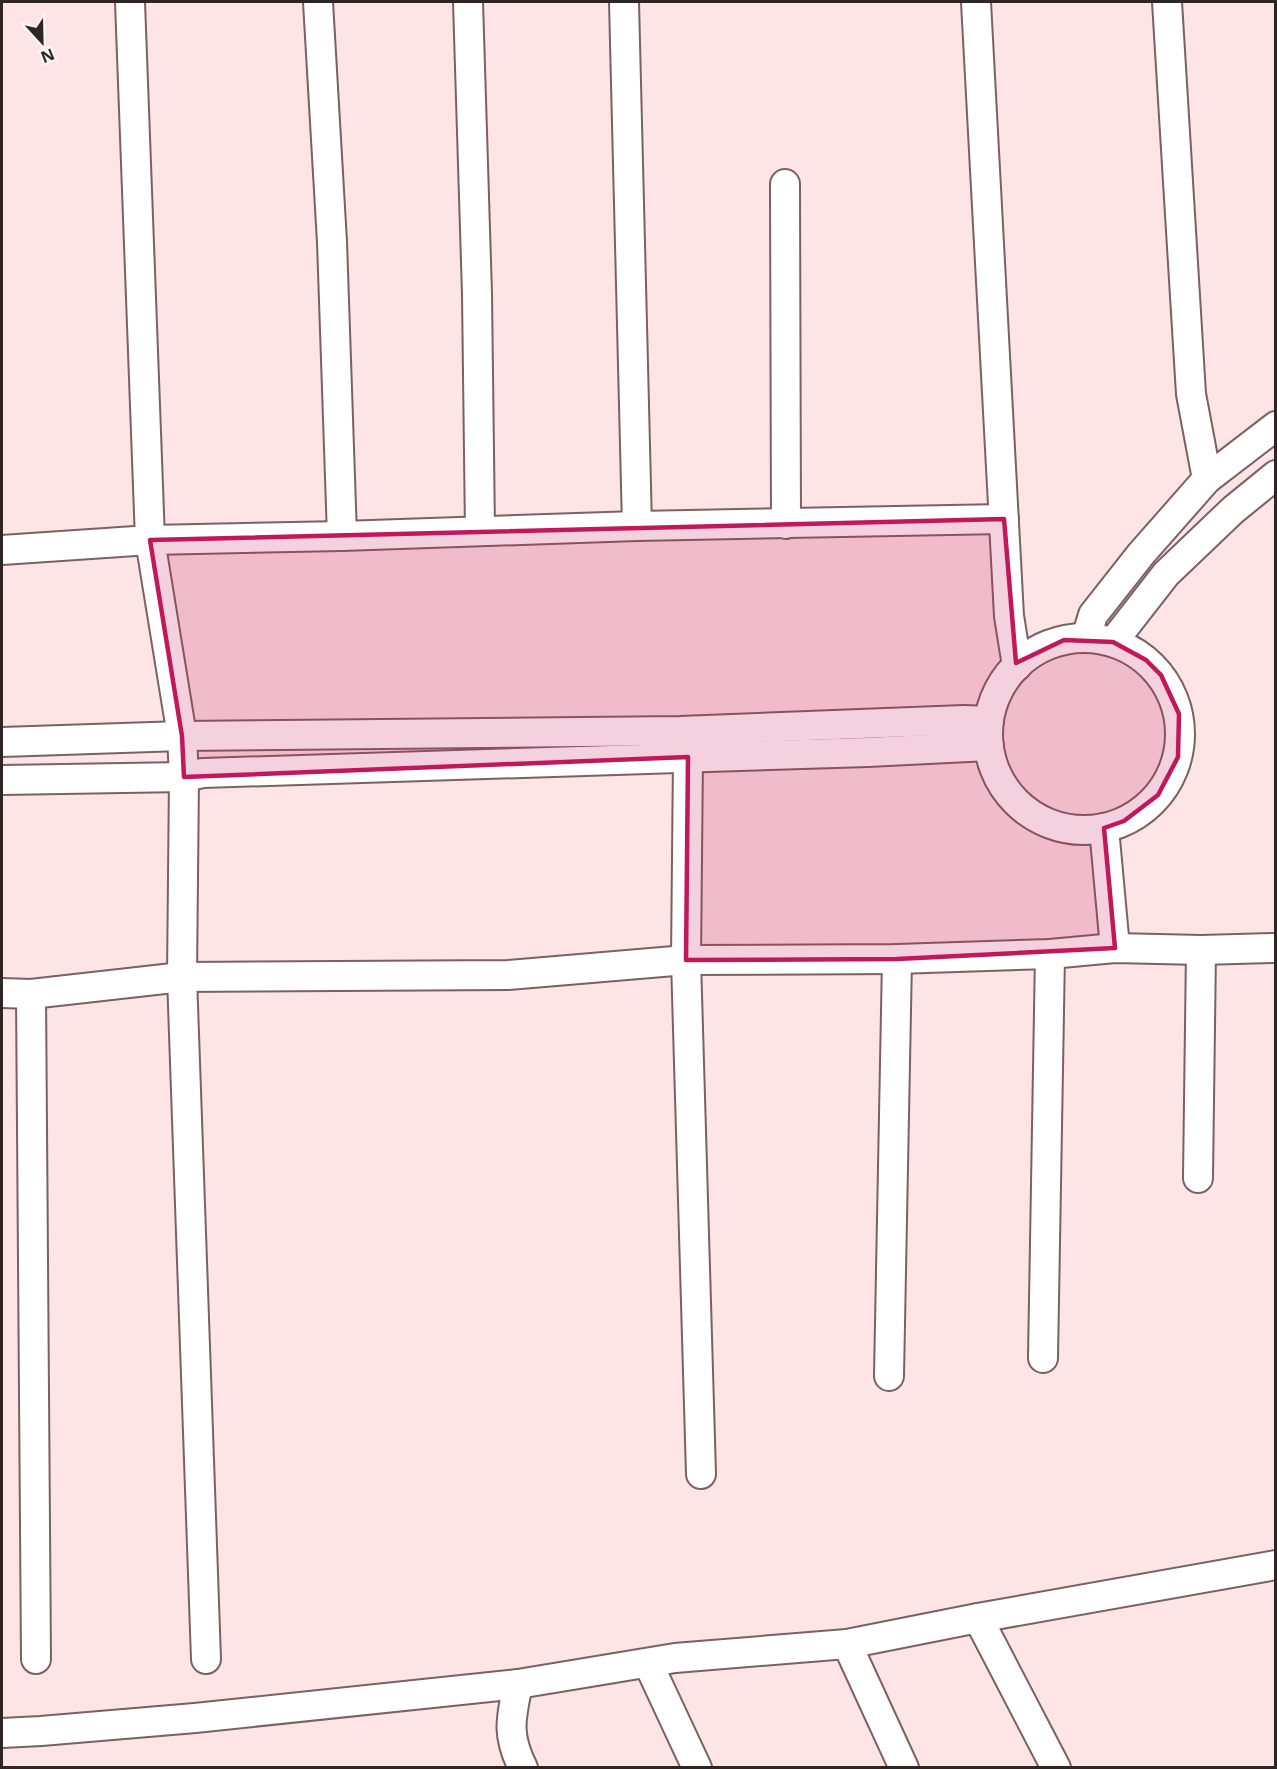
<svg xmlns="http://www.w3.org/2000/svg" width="1277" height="1769" font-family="'Open Sans',sans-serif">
  <rect width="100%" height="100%" fill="#fde5e5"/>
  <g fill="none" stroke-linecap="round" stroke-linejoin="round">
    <defs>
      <g id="street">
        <path d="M130,2l20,538 32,196 2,41 -2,200 24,682"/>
        <path d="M318,2l14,240 10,294"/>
        <path d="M468,2l9,292 3,237"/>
        <path d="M624,2l13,524"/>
        <path d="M976,2l33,614 8,50"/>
        <path d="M1167,2l24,392 16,85"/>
        <path d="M785,184l1,340"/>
        <path d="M2,550l148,-10 192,-4 295,-10 367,-7"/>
        <path d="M1086,638l7,-23 48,-61 66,-75 69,-53"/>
        <circle cx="1084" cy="734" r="96"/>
        <path d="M1113,642l53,-68 67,-64 43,-35"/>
        <path d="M2,742l180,-6 498,-5 284,-11 25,1"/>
        <path d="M688,757l-2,203 15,514"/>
        <path d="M2,780l182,-3 19,-4 665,-21 121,-6"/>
        <path d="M1104,828l11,120"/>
        <path d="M2,993l29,1 151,-17 326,-2 178,-15 211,-1 153,-5 65,-6 86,2 72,-2"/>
        <path d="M31,994l5,665"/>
        <path d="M1198,1178l3,-228"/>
        <path d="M1043,1358l7,-404"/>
        <path d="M889,1376l8,-417"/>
        <path d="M978,1618l78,150"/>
        <path d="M847,1644l57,124"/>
        <path d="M648,1663l49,105"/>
        <path d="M518,1684c-7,34 -12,50 5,84"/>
        <path d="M2,1733l39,-2 154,-13 323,-34 157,-26 172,-14 131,-26 298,-53"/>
      </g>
    </defs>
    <!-- street casing -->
    <use href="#street" stroke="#7b6161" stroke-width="32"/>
    <!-- street -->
    <use href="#street" stroke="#fff" stroke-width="28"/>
  </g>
  <!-- marked area -->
  <path fill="#c2185b" fill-opacity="0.2" stroke="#c2185b" stroke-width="4.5" stroke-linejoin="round" d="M1004,519l12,144 48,-23 49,2 33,18 15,15 18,39 -1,43 -20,38 -34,26 -20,7 11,120 -218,11 -211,1 2,-203 -504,20 -2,-41 -32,-196z"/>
  <!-- border -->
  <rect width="1277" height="1769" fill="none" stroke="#302525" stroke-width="6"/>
  <!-- north arrow -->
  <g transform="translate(42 42) rotate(158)" stroke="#fdf7f7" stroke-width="4.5" paint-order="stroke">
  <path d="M0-4.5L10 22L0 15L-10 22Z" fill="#302525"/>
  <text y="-9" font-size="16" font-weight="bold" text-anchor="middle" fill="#302525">N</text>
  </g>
</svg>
